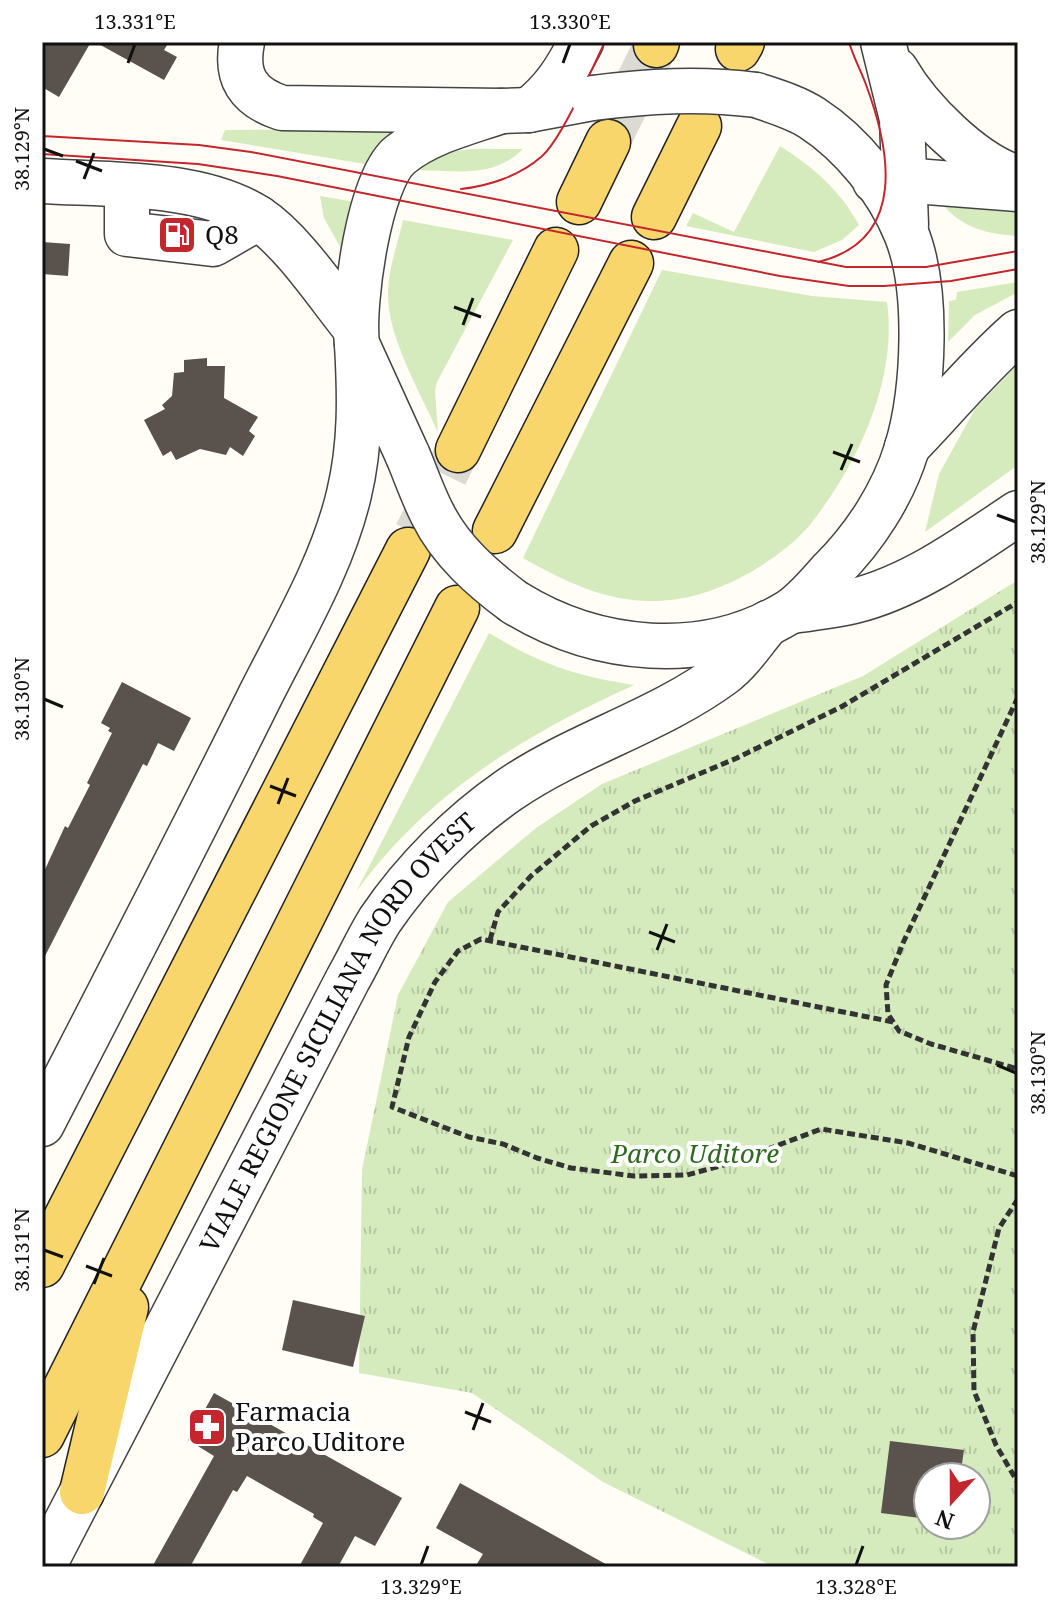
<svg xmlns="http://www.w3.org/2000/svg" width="1060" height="1609" font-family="'Noto Serif',serif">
  <defs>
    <pattern id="park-tufts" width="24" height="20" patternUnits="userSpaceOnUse" patternTransform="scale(2)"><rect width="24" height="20" fill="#d5ebbd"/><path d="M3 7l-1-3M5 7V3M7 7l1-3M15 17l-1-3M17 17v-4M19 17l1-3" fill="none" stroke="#b6c8a1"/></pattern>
  </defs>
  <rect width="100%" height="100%" fill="#fffdf5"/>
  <!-- grass -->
  <g fill="#d5ebbd">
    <path d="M393,129l-28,35 -144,-24 4,-10z"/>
    <path d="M780,146c33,21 60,44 79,79l-17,15 -28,12 -128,-26 7,-13 41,19z"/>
    <path d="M523,149c-29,29 -67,22 -105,21 32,-28 65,-20 105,-21z"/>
    <path d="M320,196l35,6 -11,52 -20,-36z"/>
    <path d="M941,203l77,5v28c-33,-2 -55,-8 -77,-33z"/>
    <path d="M403,220l110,20 -76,142 -2,9 3,41c-18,-40 -51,-96 -50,-139 0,-24 10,-50 15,-73z"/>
    <path d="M662,270l150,26 75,6c11,78 -30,164 -78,224 -28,33 -87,67 -131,73 -59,9 -105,-13 -155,-41z"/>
    <path d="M1018,282v10l-43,23 -27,27 1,-41 7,-1 1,-8z"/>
    <path d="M1018,364v101l-93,67 14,-58 36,-65z"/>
    <path d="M489,633c51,31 86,43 145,52 -110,50 -206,108 -278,207z"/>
  </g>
  <!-- park -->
  <path fill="url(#park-tufts)" fill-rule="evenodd" d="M1018,580v987h-244l-171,-85 -131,-89 -113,-20 3,-203 36,-175 50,-93 88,-74 66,-44 261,-108zM928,1477h48v48h-48z"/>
  <!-- building -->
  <g fill="#5a524d">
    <path d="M42,42h49l-32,55 -17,-10z"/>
    <path d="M95,42h74l-5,8 13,7 -13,23z"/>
    <path d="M42,242l28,2 -2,32 -26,-2z"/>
    <path d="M207,358v8h18l-1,32 34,19 -9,14 6,5 -12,20 -13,-9 -4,8 -26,-6 -24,11 -5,-9 -8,5 -19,-36 21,-11 -3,-4 10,-9 2,-23 10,-1v-12z"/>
    <path d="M122,682l69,36 -17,33 -16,-8 -11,23 -4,-2 -101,198v-86l23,-50 3,2 22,-43 -3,-2 25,-50 -4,-2 2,-3 -9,-5z"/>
    <path d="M293,1300l72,16 -12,51 -71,-17z"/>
    <path d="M214,1393l188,105 -27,48 -20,-10 -17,31h-39l24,-44 -10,-6 1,-3 -67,-38 -10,16 -4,-2 -43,77h-38l62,-111 -26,-16z"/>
    <path d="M890,1441l74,9 -4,27h-32v42l-47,-6z"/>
    <path d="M460,1483l151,84h-136l8,-13 -47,-26z"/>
  </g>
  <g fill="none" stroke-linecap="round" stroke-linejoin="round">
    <!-- major-tunnel -->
    <g stroke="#dbdad3" stroke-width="44" stroke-dasharray="44 22" stroke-linecap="butt">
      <path d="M608,142l48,-97"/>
      <path d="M416,534l42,-84"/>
    </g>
    <defs>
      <g id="minor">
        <path d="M242,42c-7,35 6,55 40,66l219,3 28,-1 64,-12"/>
        <path d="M883,42l19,77 4,106"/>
        <path d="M896,70c23,40 78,95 122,108"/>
        <path d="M529,110c25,-19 38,-41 52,-68"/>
        <path d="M42,181c66,4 159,0 216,37 35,23 70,77 97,110"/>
        <path d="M875,181l27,-1 116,9"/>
        <path d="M127,186v48l86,10 45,-26"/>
        <path d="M907,447c37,-38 71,-80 111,-115"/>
        <path d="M408,456l-51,-112c-5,-39 12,-164 43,-189 28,-23 67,-32 101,-44"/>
        <path d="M514,602c82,51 190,62 275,10 16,-10 30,-28 43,-42 33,-33 61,-76 75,-122 17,-58 22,-159 -1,-215 -18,-44 -54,-89 -94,-115 -17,-11 -38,-17 -56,-23"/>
        <path d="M792,611c20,-3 42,-5 62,-10 60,-15 113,-54 164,-88"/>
        <path d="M42,1124c72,-140 144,-279 214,-420 33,-67 76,-137 93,-210 12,-50 11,-99 8,-150"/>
        <path id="s1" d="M43,1567l305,-588c11,-19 20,-40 32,-59 34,-50 80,-96 129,-130 67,-46 149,-68 215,-117 17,-13 30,-34 44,-50"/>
      </g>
      <g id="major">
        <path d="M656,45l1,-3"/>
        <path d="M738,49l4,-7"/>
        <path d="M579,202l29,-60"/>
        <path d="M654,217l45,-91"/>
        <path d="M458,450l98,-200"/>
        <path d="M495,531l136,-268"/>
        <path d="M42,1265l366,-715"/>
        <path d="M42,1435l415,-827"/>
        <path d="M82,1492l44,-185"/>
      </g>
    </defs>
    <!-- minor casing -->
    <use href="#minor" stroke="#444" stroke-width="47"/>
    <!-- major casing -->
    <use href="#major" stroke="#222" stroke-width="47"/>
    <!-- path -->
    <g stroke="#333" stroke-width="5" stroke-dasharray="8 4" stroke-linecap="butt">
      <path d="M1018,697l-115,246 -17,42 2,29 11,17 32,13 87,25"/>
      <path d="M490,940l8,-28 33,-36 60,-50 44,-25 102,-43 104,-51 177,-105"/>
      <path d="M893,1022l-412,-83 -23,12 -23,31 -26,55 -17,70 77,30 34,7 34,14 34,10 63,8 53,-1 44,-12 90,-34 87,14 110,33"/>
      <path d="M1018,1199l-19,29 -26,104 1,59 22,54 22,38"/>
    </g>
    <!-- minor -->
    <use href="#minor" stroke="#fff" stroke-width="44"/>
    <!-- major -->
    <use href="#major" stroke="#f9d66b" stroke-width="44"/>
    <!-- tram -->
    <g stroke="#c4262e" stroke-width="2">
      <path d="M42,136l157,9 52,7 595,115h80l92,-16"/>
      <path d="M42,154l156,10 79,12 503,100 69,10h35l67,-5 67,-12"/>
      <path d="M461,189c28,-3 58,-13 80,-32 21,-18 50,-87 64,-115"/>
      <path d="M818,262c91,-22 72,-114 47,-180 -5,-13 -12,-26 -16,-40"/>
    </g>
    <defs>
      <g id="minor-bridge">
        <path d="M593,98c55,-7 107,-10 163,-3"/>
        <path d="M408,456c8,19 15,40 25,59 18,36 49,63 81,87"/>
      </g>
    </defs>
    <!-- minor-bridge casing -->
    <use href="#minor-bridge" stroke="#444" stroke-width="47" stroke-linecap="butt"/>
    <!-- minor-bridge -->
    <use href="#minor-bridge" stroke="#fff" stroke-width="44"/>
  </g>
  <!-- ticks -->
  <path fill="none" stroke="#111" stroke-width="3" d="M128,63l7,-19M563,63l7,-19M44,149l19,7M76,161l26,10M84,179l10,-26M454,307l27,10M463,325l10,-27M833,452l27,10M841,470l11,-26M997,515l19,7M44,699l19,8M270,786l26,10M278,804l10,-26M649,932l26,10M657,950l10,-26M997,1065l19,8M44,1250l19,7M86,1266l26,10M94,1284l10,-26M465,1412l26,10M473,1430l10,-27M421,1565l7,-19M856,1565l7,-19"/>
  <!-- icons -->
  <defs>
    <symbol id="fuel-square" viewBox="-11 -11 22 22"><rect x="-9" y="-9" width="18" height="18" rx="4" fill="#c4262e" stroke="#fff"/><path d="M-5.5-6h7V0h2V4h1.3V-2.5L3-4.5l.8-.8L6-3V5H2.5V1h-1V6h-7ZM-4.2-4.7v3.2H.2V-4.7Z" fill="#fff"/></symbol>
    <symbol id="pharmacy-square" viewBox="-11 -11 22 22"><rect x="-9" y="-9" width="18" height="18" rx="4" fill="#c4262e" stroke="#fff"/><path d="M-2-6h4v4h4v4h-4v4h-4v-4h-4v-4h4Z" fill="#fff"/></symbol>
  </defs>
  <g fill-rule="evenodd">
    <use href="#fuel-square" x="155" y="213" width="44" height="44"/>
    <use href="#pharmacy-square" x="185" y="1405" width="44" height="44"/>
  </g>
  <g text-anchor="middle" stroke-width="8" stroke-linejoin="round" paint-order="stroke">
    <!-- poi labels -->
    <g font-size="26" fill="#111" stroke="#fff" text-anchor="start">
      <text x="205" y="244">Q8</text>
      <text x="235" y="1421">Farmacia<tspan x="235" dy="30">Parco Uditore</tspan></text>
    </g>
    <!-- street labels -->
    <g font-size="26" fill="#111" stroke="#fff">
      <text dy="9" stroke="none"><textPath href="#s1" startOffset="612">VIALE REGIONE SICILIANA NORD OVEST</textPath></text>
    </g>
    <!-- park labels -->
    <g font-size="26" font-style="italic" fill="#2f6b1f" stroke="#fff">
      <text x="695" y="1163">Parco Uditore</text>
    </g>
  </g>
  <!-- border -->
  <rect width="1060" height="1609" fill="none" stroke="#ffffff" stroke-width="88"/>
  <!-- north arrow -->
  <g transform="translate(952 1501) rotate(201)"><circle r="38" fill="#ffffff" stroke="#a0a0a0" stroke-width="2"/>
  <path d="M0-6L14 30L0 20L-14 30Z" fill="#c4262e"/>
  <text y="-12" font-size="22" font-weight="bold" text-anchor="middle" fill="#111111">N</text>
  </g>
  <rect x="44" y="44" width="972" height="1521" fill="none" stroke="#111" stroke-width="3"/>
  <g font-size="20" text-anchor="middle" fill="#111">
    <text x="135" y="29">13.331°E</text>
    <text x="570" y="29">13.330°E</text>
    <text transform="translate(22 149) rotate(-90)" y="7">38.129°N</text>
    <text transform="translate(1038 522) rotate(-90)" y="7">38.129°N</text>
    <text transform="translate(22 699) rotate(-90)" y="7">38.130°N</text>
    <text transform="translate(1038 1073) rotate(-90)" y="7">38.130°N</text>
    <text transform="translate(22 1250) rotate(-90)" y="7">38.131°N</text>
    <text x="421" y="1594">13.329°E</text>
    <text x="856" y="1594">13.328°E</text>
  </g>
</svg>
